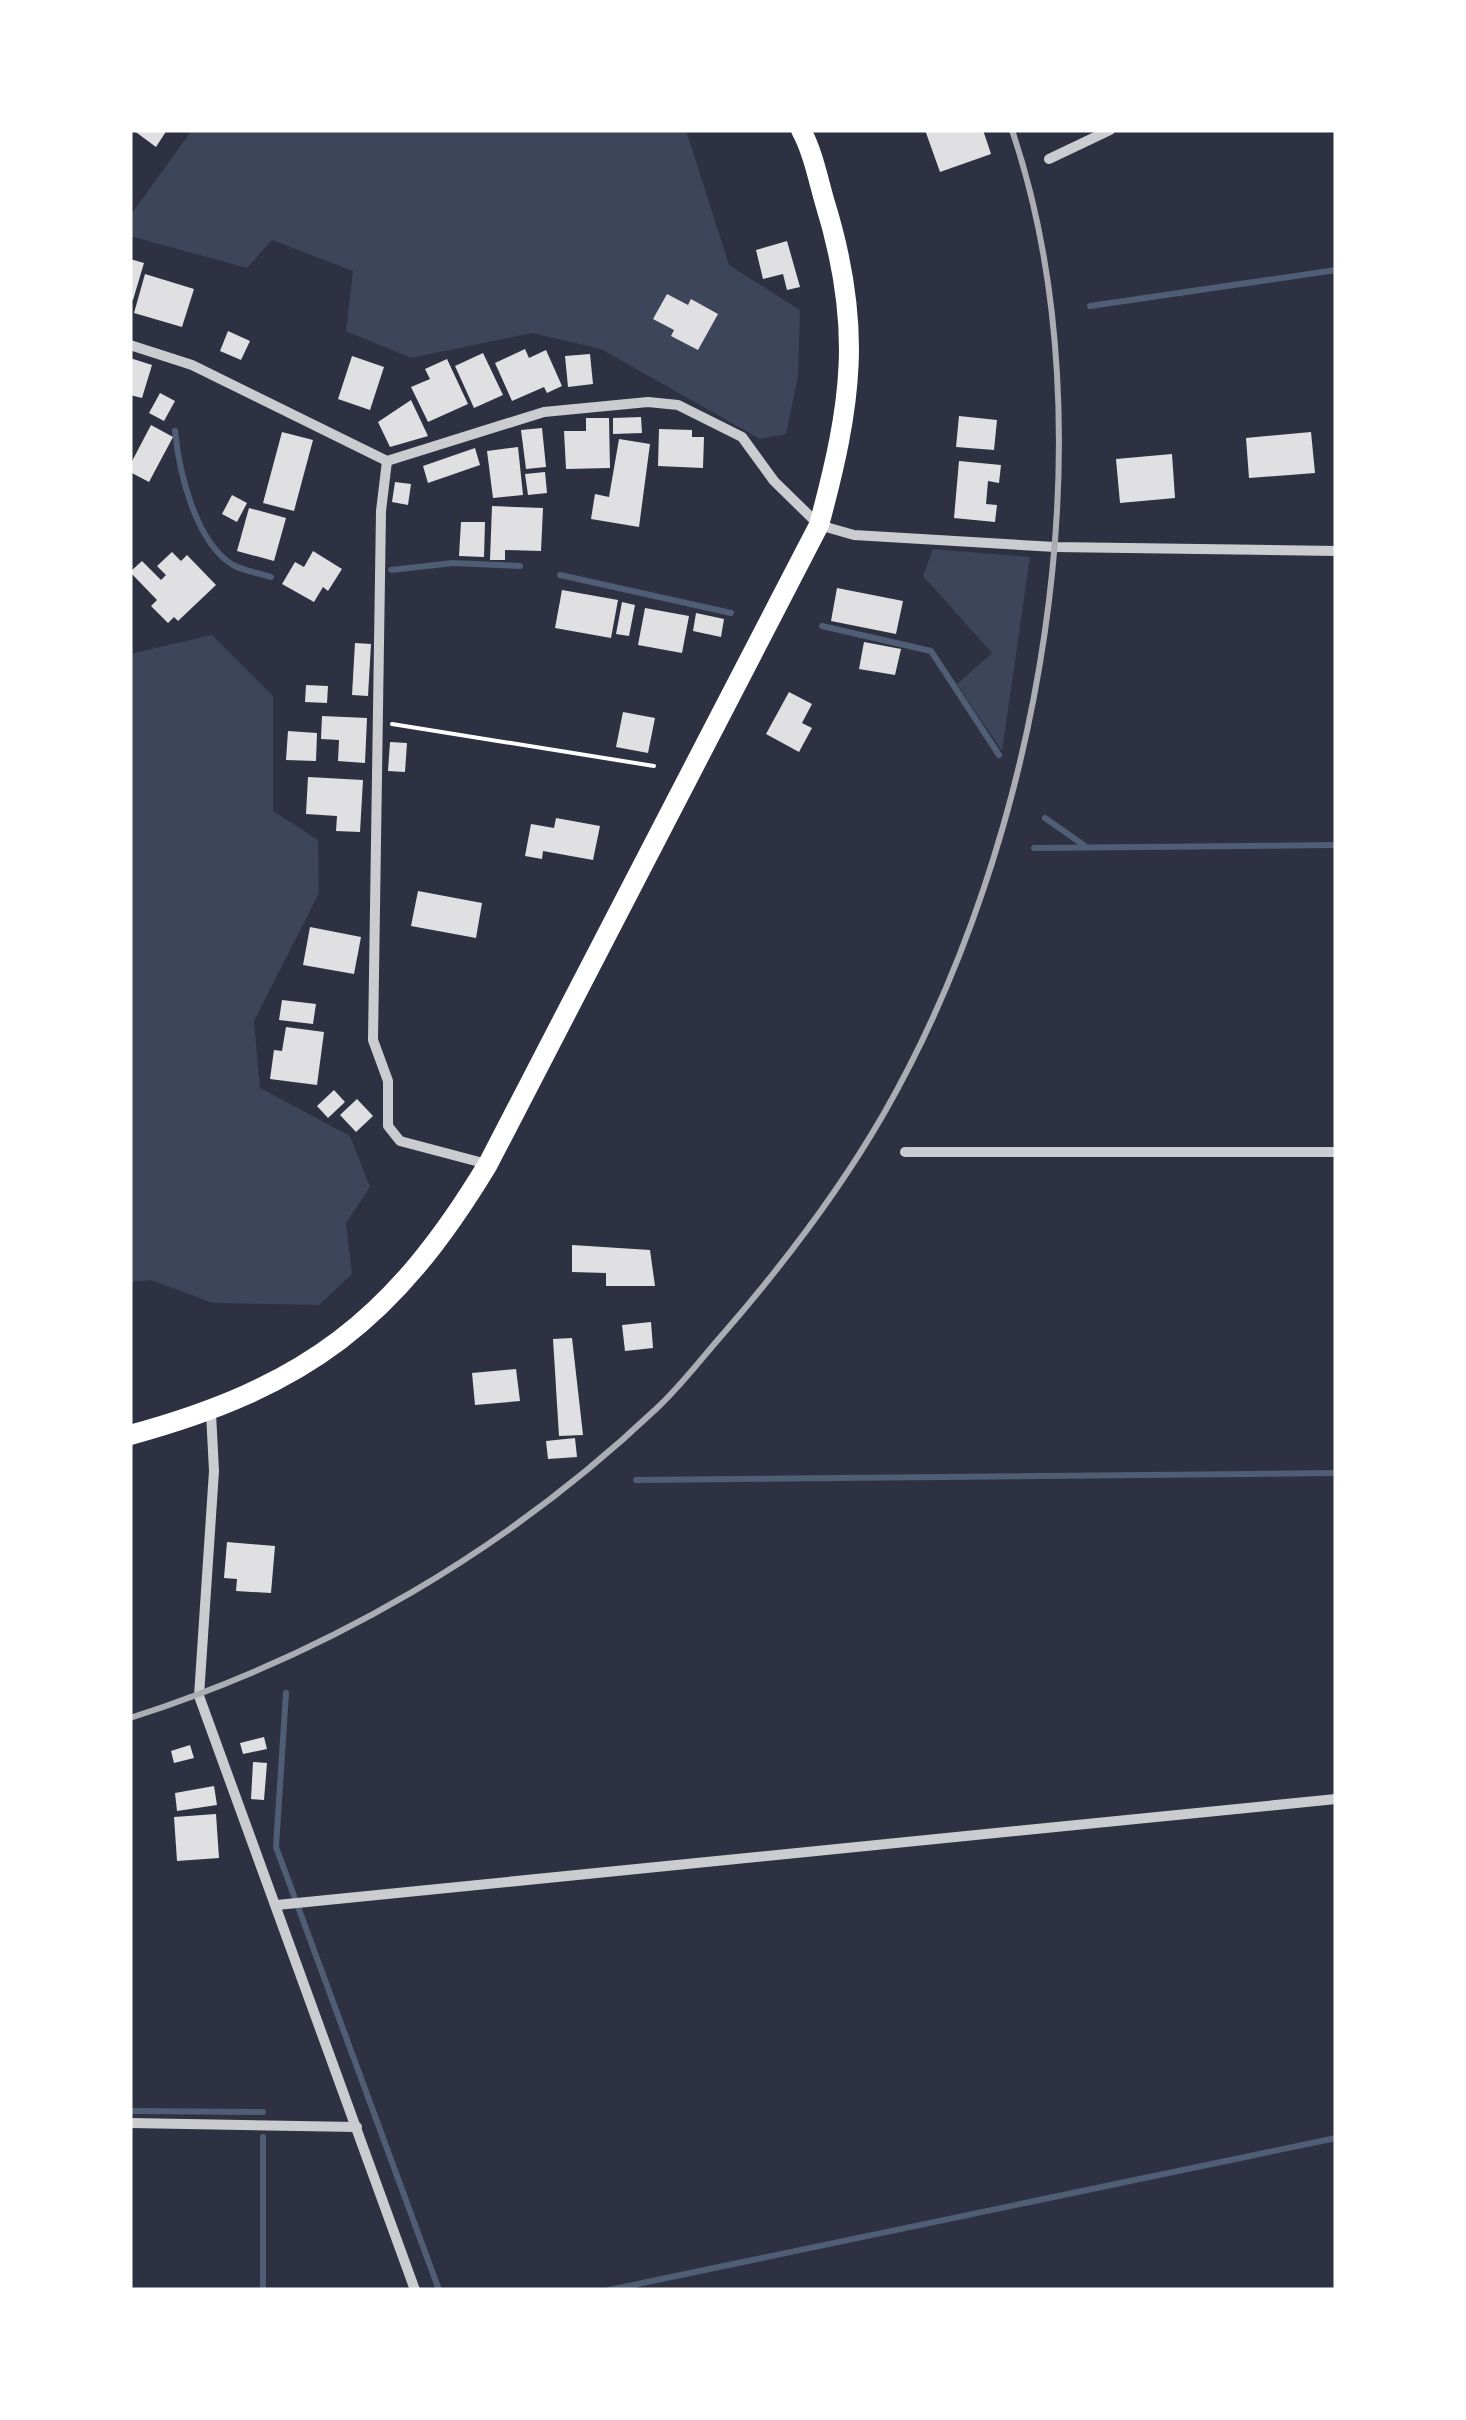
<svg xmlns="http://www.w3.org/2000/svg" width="1466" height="2420" font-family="'Roboto Condensed',sans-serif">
  <rect width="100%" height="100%" fill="#2d3142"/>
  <!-- green -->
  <g fill="#3c4559">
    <path d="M192,130h494l43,135 71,45 -2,66 -12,58 -26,5 -159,-90 -69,-16 -121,25 -65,-27 7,-60 -81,-31 -25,28 -117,-32v-20z"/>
    <path d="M933,549l97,8 -28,194 -45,-67 35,-31 -69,-77z"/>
    <path d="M212,635l61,61v115l45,29 1,53 -65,128 6,67 90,48 20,51 -24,36 6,51 -33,31 -106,-2 -62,-23 -21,2v-628z"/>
  </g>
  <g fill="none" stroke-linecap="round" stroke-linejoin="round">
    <!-- stream -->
    <g stroke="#4f5d75" stroke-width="6">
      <path d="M1090,306l246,-36"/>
      <path d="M175,431c4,40 20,111 58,134 11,6 26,8 38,12"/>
      <path d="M391,570l62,-7 67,3"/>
      <path d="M560,575l171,38"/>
      <path d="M822,626l109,25 68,104"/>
      <path d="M1045,818l40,28"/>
      <path d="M1034,848l302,-3"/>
      <path d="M636,1480l700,-7"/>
      <path d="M286,1693l-10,154 163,443"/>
      <path d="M130,2111l133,1"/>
      <path d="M263,2290v-153"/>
      <path d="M609,2290l727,-152"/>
    </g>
  </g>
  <!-- building -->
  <g fill="#e0e0e3">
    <path d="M133,130h34l-11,17z"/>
    <path d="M925,130h58l8,24 -51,18z"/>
    <path d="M787,241l13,46 -13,3 -4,-16 -20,5 -7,-29z"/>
    <path d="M130,259l14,4 -11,37 -3,-1z"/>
    <path d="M145,274l49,15 -12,38 -48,-14z"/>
    <path d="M667,294l21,11 3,-6 27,15 -20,36 -27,-14 3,-6 -21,-11z"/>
    <path d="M228,331l22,10 -9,19 -21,-9z"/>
    <path d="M525,349l4,9 17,-8 16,36 -15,7 -3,-6 -32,14 -17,-38z"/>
    <path d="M483,353l20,42 -29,13 -19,-42z"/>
    <path d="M590,354l3,30 -25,3 -3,-31z"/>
    <path d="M352,356l32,11 -14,43 -32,-11z"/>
    <path d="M130,358l22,7 -10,33 -12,-3z"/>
    <path d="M447,359l21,45 -40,18 -17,-35 19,-8 -5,-10z"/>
    <path d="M160,393l15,8 -11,20 -15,-8z"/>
    <path d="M411,400l17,36 -38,11 -12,-25z"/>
    <path d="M959,416l38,4 -3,30 -38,-3z"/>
    <path d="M641,417l1,16 -29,1v-16z"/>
    <path d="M586,418h23l1,50 -44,1 -2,-38h22z"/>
    <path d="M151,425l22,12 -24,45 -19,-10v-7z"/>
    <path d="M542,428l4,39 -20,2 -5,-39z"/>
    <path d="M659,429l33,1v7h12l-1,31 -45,-2z"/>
    <path d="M282,432l31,8 -19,71 -31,-8z"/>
    <path d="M1311,432l4,41 -66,5 -3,-40z"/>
    <path d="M619,439l31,5 -11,83 -48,-8 4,-25 14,3z"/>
    <path d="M518,447l5,48 -30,3 -6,-47z"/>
    <path d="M475,448l5,17 -52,18 -5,-17z"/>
    <path d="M1172,454l3,44 -55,5 -4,-44z"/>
    <path d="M959,461l42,4 -2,18 -11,-2 -2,23 11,1 -2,17 -41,-4z"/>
    <path d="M545,472l2,21 -19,2 -3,-21z"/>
    <path d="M395,482l16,2 -3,21 -16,-3z"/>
    <path d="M232,495l15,8 -10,19 -15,-8z"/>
    <path d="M492,506l51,2 -2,43 -36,-1v10h-15z"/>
    <path d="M249,508l37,10 -12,43 -37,-10z"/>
    <path d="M461,522h24l-1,35 -25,-1z"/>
    <path d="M313,551l29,18 -14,22 -5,-4 -9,15 -32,-18 13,-22 9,5z"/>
    <path d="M172,552l9,9 6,-6 29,30 -38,36 -4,-4 -6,6 -17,-17 6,-6 -27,-28 12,-11 19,19 5,-5 -9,-9z"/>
    <path d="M837,588l66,13 -7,33 -65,-13z"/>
    <path d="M562,590l56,10 -7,38 -56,-10z"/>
    <path d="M622,602l13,3 -6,31 -13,-2z"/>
    <path d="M645,608l44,8 -7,37 -44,-8z"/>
    <path d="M696,613l28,6 -3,18 -28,-6z"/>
    <path d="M864,642l37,7 -6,26 -36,-6z"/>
    <path d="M355,643l16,1 -3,52 -16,-1z"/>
    <path d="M306,685l22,1 -1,17 -22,-1z"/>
    <path d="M789,692l23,12 -10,19 10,5 -13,24 -33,-18z"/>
    <path d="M623,712l32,6 -7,35 -32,-6z"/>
    <path d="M322,716l45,2 -2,45 -27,-2 1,-21 -18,-1z"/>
    <path d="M288,731l29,2 -1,28 -30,-1z"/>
    <path d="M390,742l17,1 -2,29 -17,-1z"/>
    <path d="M308,777l55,3 -3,52 -24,-1 1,-15 -31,-2z"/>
    <path d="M556,818l44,8 -7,34 -50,-9 -1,8 -17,-3 6,-32 23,4z"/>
    <path d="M418,891l64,12 -6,35 -65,-12z"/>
    <path d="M310,927l51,10 -7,37 -51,-9z"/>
    <path d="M282,1000l34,4 -3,20 -34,-4z"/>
    <path d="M286,1027l38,5 -7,53 -47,-6 4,-29 8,1z"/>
    <path d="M334,1090l11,12 -17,16 -11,-12z"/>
    <path d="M357,1099l16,17 -17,16 -16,-17z"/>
    <path d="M572,1245l78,5 5,36h-49v-13l-34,-1z"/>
    <path d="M651,1322l2,26 -28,3 -3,-26z"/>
    <path d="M572,1338l11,97 -24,1 -6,-97z"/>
    <path d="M516,1369l4,32 -45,4 -3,-32z"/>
    <path d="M575,1438l2,19 -29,2 -2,-18z"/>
    <path d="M227,1542l48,4 -4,47 -35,-2 1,-12 -13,-1z"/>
    <path d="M264,1737l3,12 -24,5 -3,-11z"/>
    <path d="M190,1745l4,13 -20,5 -3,-12z"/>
    <path d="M253,1762l14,1 -3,37 -13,-1z"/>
    <path d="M214,1786l3,19 -40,6 -2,-18z"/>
    <path d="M216,1814l3,44 -42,3 -3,-44z"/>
  </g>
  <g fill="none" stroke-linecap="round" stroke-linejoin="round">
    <!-- path -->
    <path stroke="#fff" stroke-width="4" d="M392,724l262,42"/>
    <!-- minor -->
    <g stroke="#caccd0" stroke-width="10">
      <path d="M1049,159l61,-29"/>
      <path d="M130,345l62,20 195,96 157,-49 104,-10 30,3 64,32 32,44 45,44 35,10 201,12 281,4"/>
      <path d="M387,461l-6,50 -8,529 15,41v45l12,15 87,23"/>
      <path d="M905,1152h431"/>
      <path d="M211,1413l3,58 -15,225 216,594"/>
      <path d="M277,1905l1059,-106"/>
      <path d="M130,2123l227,4"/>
    </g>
    <!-- trunk -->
    <path stroke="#fff" stroke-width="20" d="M130,1435c176,-48 264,-115 358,-271l331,-639c33,-122 44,-199 6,-322 -7,-24 -12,-51 -24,-73"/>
    <!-- rail -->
    <path stroke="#abadb3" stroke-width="6" d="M130,1718c196,-63 376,-167 526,-309 24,-22 45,-50 67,-75 59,-68 115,-141 160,-219 157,-273 231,-683 129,-985"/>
  </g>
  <!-- border -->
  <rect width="1466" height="2420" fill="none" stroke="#ffffff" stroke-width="265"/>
</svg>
